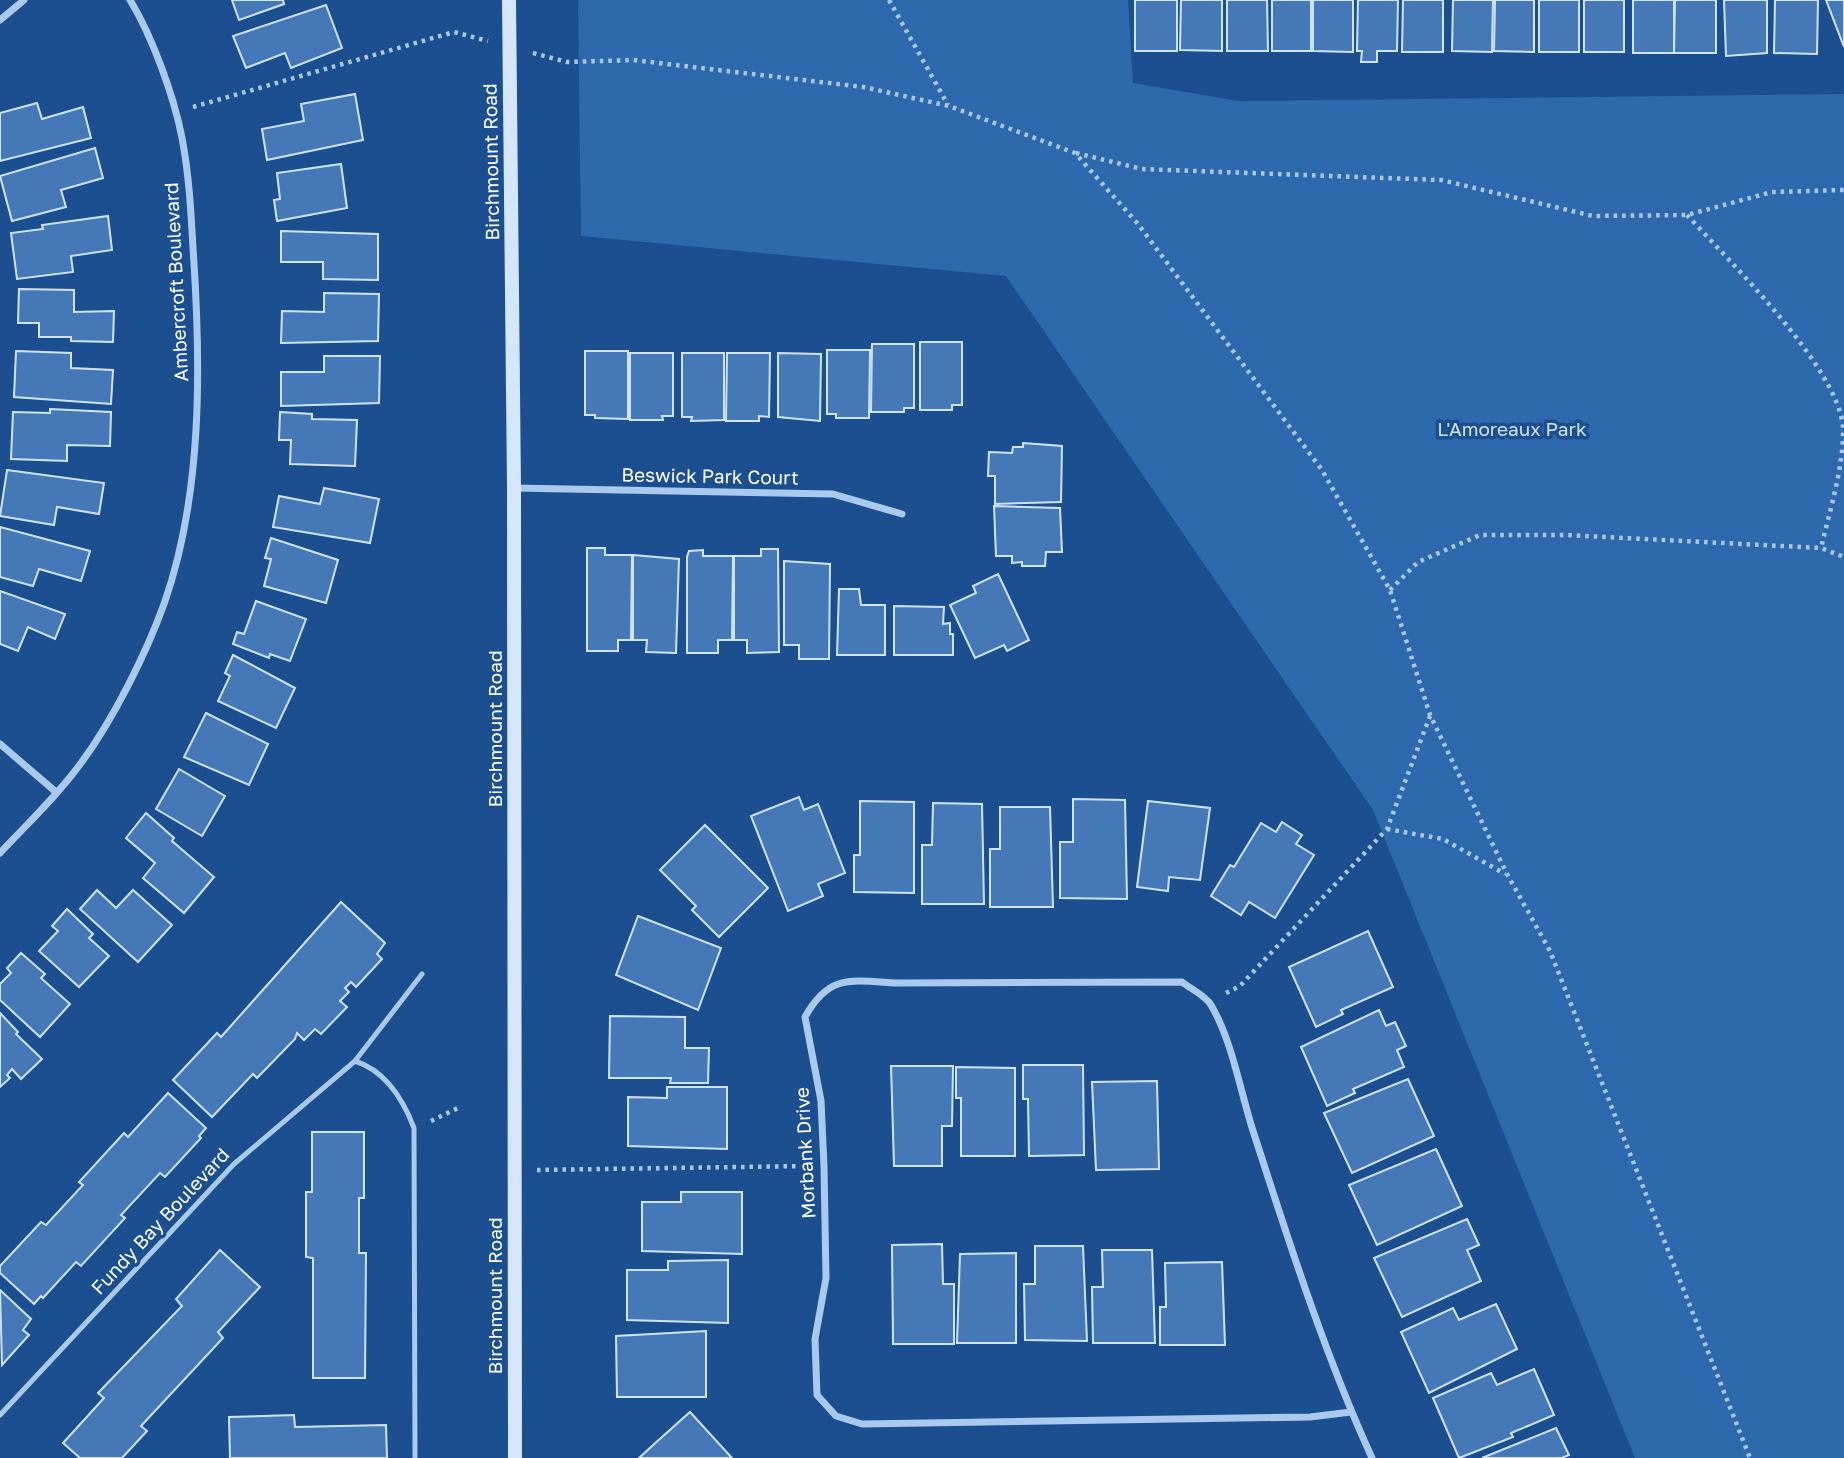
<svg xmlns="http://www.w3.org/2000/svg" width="1844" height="1458" font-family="'Golos Text',sans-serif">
  <rect width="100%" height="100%" fill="#1b4f8f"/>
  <!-- green -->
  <path fill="#2e69ad" d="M578,0h550l5,83 105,18 606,-7v1364h-209l-262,-648 -367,-534 -425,-40z"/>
  <!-- building -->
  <g fill="#4478b7" stroke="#cfe3fa" stroke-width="2">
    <path d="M232,0h51l1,4 -45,16z"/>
    <rect x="1135" y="0" width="42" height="51"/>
    <path d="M1181,0h41v51l-42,-1z"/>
    <path d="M1227,0h40l1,51h-41z"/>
    <rect x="1272" y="0" width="39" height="51"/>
    <path d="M1313,0h40v52l-40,-1z"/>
    <path d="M1358,0h40l-1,51h-20v11h-16l1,-11h-5z"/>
    <path d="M1403,0h40v52h-41z"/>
    <path d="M1453,0h40l-1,52 -40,-1z"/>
    <path d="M1495,0h39v52l-40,-1z"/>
    <rect x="1539" y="0" width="40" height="52"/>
    <rect x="1584" y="0" width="40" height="52"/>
    <rect x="1633" y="0" width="41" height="53"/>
    <path d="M1675,0h41v53h-42z"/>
    <path d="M1724,0h43v53l-41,3z"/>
    <path d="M1818,0l-1,54 -43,-1 1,-53z"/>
    <path d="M1826,0h18v47z"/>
    <path d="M326,5l16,43 -51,20 -6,-15 -39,15 -13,-32z"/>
    <path d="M355,94l8,46 -96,20 -5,-31 42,-8 -3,-17z"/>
    <path d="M37,103l5,16 41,-12 8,31 -91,23v-48z"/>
    <path d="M95,148l8,30 -42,12 5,17 -54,14 -12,-45z"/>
    <path d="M341,164l6,44 -70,13 -3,-21 6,-1 -3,-26z"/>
    <path d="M108,216l4,34 -41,6 2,16 -56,7 -6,-46 32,-4 -1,-4z"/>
    <path d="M281,231l97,3v46l-55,-1v-17h-42z"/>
    <path d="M19,289l55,1v22l40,-1 -1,31 -42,-1v-4h-32v-14h-21z"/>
    <path d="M324,293l55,1 -1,47 -97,2 1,-32 42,1z"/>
    <path d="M920,342h42v63h-10v5h-32z"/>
    <path d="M872,344h42v64h-10v4h-33z"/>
    <path d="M827,350h43l-1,68h-33v-4h-9z"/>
    <path d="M16,351l55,2v15l42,2 -2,34 -97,-7z"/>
    <path d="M585,351h43v68l-33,-1v-3h-10z"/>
    <path d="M630,353h43v63h-11l1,4h-33z"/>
    <path d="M682,353h42v67l-33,1 1,-4h-10z"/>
    <path d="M727,353h43l-1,64 -10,-1v5h-33z"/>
    <path d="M778,353l43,1 -1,67 -42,-4z"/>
    <path d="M324,356h56l-1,47 -98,3v-34h43z"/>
    <path d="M50,409l61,3 -1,34 -43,-1v16l-56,-2 2,-47 37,1z"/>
    <path d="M280,412l32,2v5l45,1 -2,46 -65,-2 1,-24h-12z"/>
    <path d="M1023,443l39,3 -1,56 -66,2v-28h-7l1,-24 23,1 1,-6h10z"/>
    <path d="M7,470l97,13 -5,31 -42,-7 -3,18 -54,-9z"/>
    <path d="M324,488l55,11 -9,44 -97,-16 6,-31 41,8z"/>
    <path d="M994,506l66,2 2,44h-16l-1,14h-23v-4l-10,1v-7h-16z"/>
    <path d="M0,527l90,24 -9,30 -42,-12 -6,17 -33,-9z"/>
    <path d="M271,538l67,22 -12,43 -62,-17 7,-27 -6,-1z"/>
    <path d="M587,548h18v7h27l-1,85h-13v11h-31z"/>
    <path d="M761,549h17l1,103 -32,1v-13h-13v-84h27z"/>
    <path d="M703,550v6h30l-1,84h-14v13h-31v-96l2,-6z"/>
    <path d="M633,555l46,4 -3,94 -30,-1 1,-12h-14z"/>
    <path d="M784,561l46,3 -1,95h-30v-14h-15z"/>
    <path d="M998,574l31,66 -22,11 -3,-6 -29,13 -25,-53 26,-12 -3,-7z"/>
    <path d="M839,589h20l2,16h24v50h-48z"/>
    <path d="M0,591l65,23 -10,25 -27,-12 -10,24 -18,-7z"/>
    <path d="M256,601l50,18 -16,42 -20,-7 -1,4 -36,-14 4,-12 7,2z"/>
    <path d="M894,606l50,1 -1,17 7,-1v11h3v21h-59z"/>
    <path d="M233,655l62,33 -19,40 -58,-27 12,-25 -5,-3z"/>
    <path d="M206,713l62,31 -19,41 -65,-28z"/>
    <path d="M179,769l46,27 -23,40 -46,-27z"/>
    <path d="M799,797l5,13 14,-6 27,69 -27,11 5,12 -35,15 -37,-95z"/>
    <path d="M1073,799l52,1 2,99 -67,-1v-56h13z"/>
    <path d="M860,801l54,1v91l-60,-1v-37h6z"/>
    <path d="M1148,801l62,7 -10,72 -31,-3 -1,14 -31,-4z"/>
    <path d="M933,803l49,1 2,100h-62v-59h10z"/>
    <path d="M1000,807h50l3,100h-63v-58h10z"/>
    <path d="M146,813l28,25 -2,3 42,36 -30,36 -41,-35 12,-15 -29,-25z"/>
    <path d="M1282,822l20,13 -6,9 18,11 -39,63 -26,-16 -8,13 -30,-19 19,-31 4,2 27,-44 15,9z"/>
    <path d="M705,825l63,63 -49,49 -27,-27 4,-4 -36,-36z"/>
    <path d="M97,890l19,18 17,-18 39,35 -34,37 -58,-53z"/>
    <path d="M341,902l44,41 -8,11 5,5 -26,28 -5,-5 -6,6 4,4 -9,9 7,6 -26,27 -6,-5 -11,11 -7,-7 -2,6 -38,39 -4,-4 -41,43 -39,-37 44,-47 4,4z"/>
    <path d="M67,909l26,25 -4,4 20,18 -30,31 -40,-36 19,-20 -6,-5z"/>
    <path d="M638,916l83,32 -23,62 -82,-35z"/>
    <path d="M1368,931l25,56 -52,23 2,4 -27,13 -27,-60z"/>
    <path d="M21,953l24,21 -4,4 29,26 -30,33 -40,-37v-16l11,-11 -4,-5z"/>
    <path d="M1379,1010l7,16 9,-4 11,24 -9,4 7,17 -51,22 2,4 -28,13 -26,-59z"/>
    <path d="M0,1013l18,19 -2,2 26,25 -21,20 -9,-10 -5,6 3,3 -10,9z"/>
    <path d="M610,1016l75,1v31h24l-1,35h-38l1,-5h-62z"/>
    <path d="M1023,1065h60l1,90 -55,1 -1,-57h-5z"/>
    <path d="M891,1066h62l-1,60h-10v40h-48z"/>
    <path d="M956,1067l59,1v88h-54v-58h-5z"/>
    <path d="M1408,1079l26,57 -82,37 -28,-60z"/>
    <path d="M1157,1081l2,88 -63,1 -4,-88z"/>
    <path d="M667,1087h60v62l-99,-3v-49l39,1z"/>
    <path d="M168,1093l38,35 -7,8 2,2 -36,39 -5,-4 -39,42 4,3 -44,48 -5,-4 -33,36 -2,-2 -7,8 -34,-31v-7l41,-44 5,3 37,-40 -4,-3 45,-49 4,4z"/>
    <path d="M312,1132h52v66h-5v55h7l-1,125h-52v-120l-7,-1v-65h6z"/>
    <path d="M1436,1149l26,57 -85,39 -28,-60z"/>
    <path d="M681,1192h61v62l-100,-3v-49h39z"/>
    <path d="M1467,1219l12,26 -12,5 14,31 -79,36 -28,-59z"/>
    <path d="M942,1244l1,40h11v60h-61l-1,-99z"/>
    <path d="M1035,1246h48l4,95 -62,-1 -1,-56h11z"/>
    <path d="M220,1250l40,37 -42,45 5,6 -82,88 6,5 -25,27h-42l-17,-15 41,-45 -6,-5 84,-87 -6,-7z"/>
    <path d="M1102,1250h50l3,93h-62l-1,-56h11z"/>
    <path d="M1016,1253v90h-59l3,-89z"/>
    <path d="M728,1260v63l-101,-3v-50h41v-9z"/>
    <path d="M1222,1262l3,83h-65v-38h6l-1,-44z"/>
    <path d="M0,1290l31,29 -8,11 6,5 -27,30z"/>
    <path d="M1496,1304l21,45 -88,44 -28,-61 52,-24 6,12z"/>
    <path d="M706,1331v66h-89l-1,-61z"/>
    <path d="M1534,1369l20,46 -43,18 2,4 -54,21 -26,-60 58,-25 6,12z"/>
    <path d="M690,1412l42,46h-93l13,-12z"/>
    <path d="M294,1415l1,12 91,-2 1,33h-157l-1,-41z"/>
    <path d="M1556,1428l13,27 -7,3h-80z"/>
  </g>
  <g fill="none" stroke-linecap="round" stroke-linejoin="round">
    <!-- path -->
    <g stroke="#a9c9ee" stroke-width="4.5" stroke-dasharray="3.5 5" stroke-linecap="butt">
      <path d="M889,0l59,105"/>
      <path d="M533,53l34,9 66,-2 230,27 86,19 126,47 63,71 184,246 68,120 40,125 77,159 43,77 200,507"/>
      <path d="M193,107l261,-75 34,9"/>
      <path d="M1076,153l66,16 299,11 152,36 94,-1 85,-23 72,-2"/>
      <path d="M1687,215c42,46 151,152 156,212 1,39 -13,83 -22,121"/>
      <path d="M1390,590l28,-28 62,-27h86l255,13 23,9"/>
      <path d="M1387,829l56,10 62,35"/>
      <path d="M1226,993l14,-7 147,-157 43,-113"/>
      <path d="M431,1121l29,-14"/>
      <path d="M537,1170l268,-4"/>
    </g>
    <!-- lane -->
    <g stroke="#a9c9ee" stroke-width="5">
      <path d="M355,1061c31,10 48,38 59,67l1,330"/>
      <path d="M0,1415l234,-251 121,-103 67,-87"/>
    </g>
    <!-- street -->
    <g stroke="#a9c9ee" stroke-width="7">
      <path d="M0,20l24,-20"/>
      <path d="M514,488l319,6 69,20"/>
      <path d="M0,744l56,48"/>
      <path d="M0,853c27,-29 58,-58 81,-90 32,-43 65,-109 83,-159 39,-110 37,-241 29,-356 -2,-36 -4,-74 -11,-110 -8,-42 -30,-102 -52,-138"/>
      <path d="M1351,1412l-41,5 -448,7 -26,-8 -19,-21 -2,-56 11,-61 -2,-112 -3,-65 -16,-84c24,-43 46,-37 90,-34l287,-1c9,7 24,14 29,23 22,37 30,91 44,132 35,108 70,218 117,321"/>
    </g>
    <!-- secondary -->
    <path stroke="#d6e6fa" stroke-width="14" d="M509,0l5,488 1,970"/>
  </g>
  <g text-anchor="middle" stroke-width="7" stroke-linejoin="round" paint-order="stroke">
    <!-- street labels -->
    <g font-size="19" fill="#fff" stroke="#1b4f8f">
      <text transform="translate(491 162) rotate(-91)" y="7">Birchmount Road</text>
      <text transform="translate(176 282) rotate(-93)" y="7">Ambercroft Boulevard</text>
      <text transform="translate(710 476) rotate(1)" y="7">Beswick Park Court</text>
      <text transform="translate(495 729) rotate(-90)" y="7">Birchmount Road</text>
      <text transform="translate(805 1153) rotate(-93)" y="7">Morbank Drive</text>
      <text transform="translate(160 1221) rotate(-47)" y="7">Fundy Bay Boulevard</text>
      <text transform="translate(495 1296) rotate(-90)" y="7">Birchmount Road</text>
    </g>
    <!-- park labels -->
    <g font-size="19" fill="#cfe3fa" stroke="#1b4f8f">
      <text x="1512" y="436">L'Amoreaux Park</text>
    </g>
  </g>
</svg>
